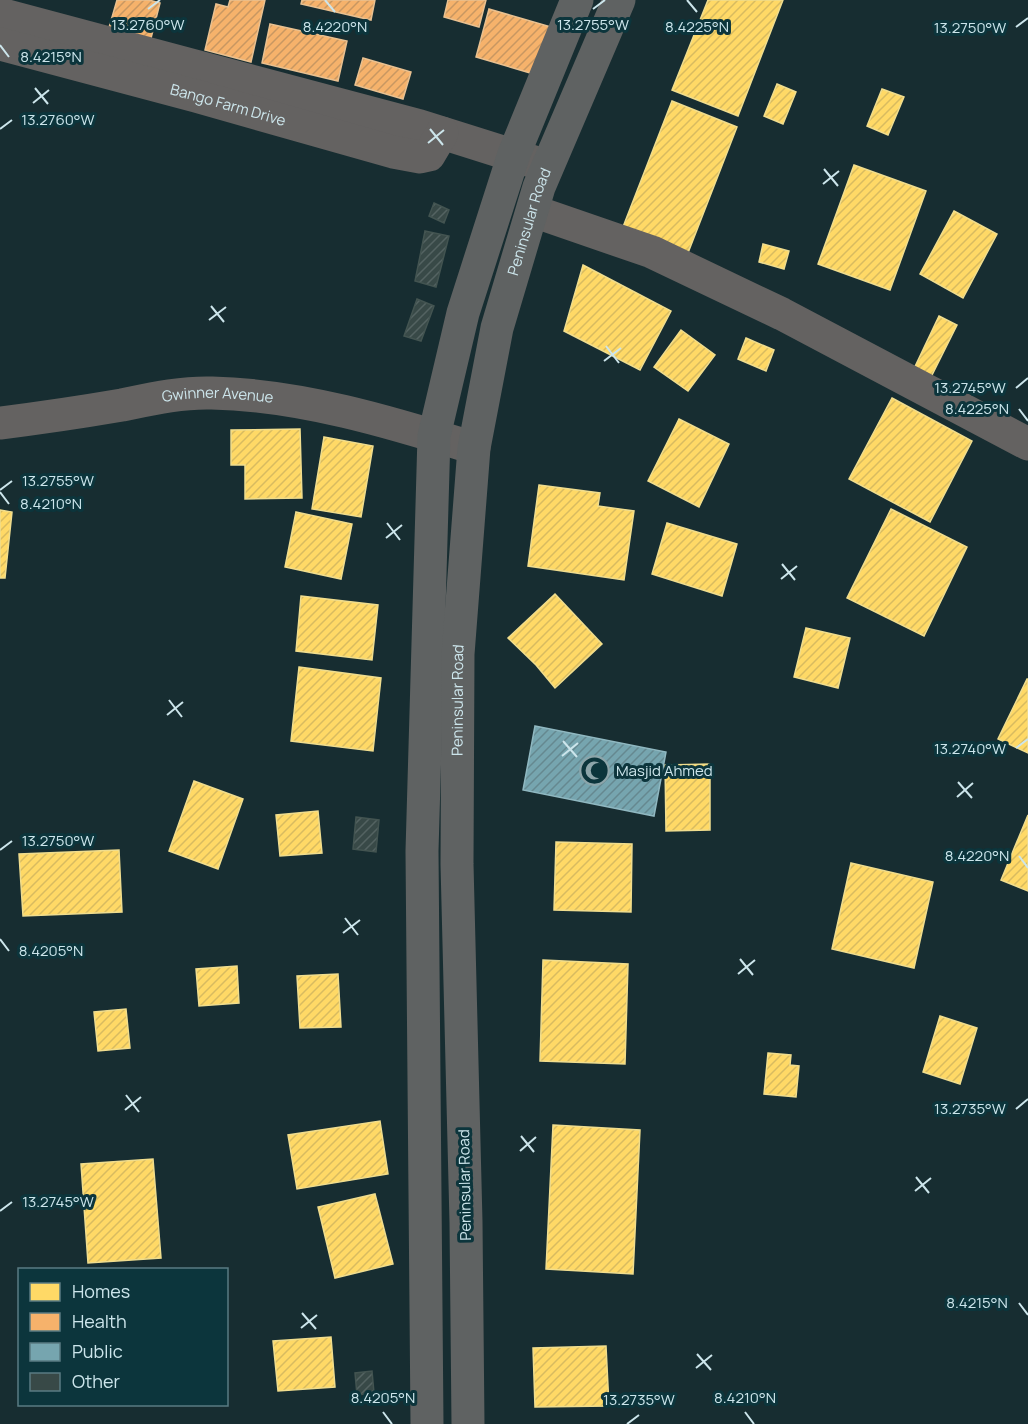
<svg xmlns="http://www.w3.org/2000/svg" width="1028" height="1424" font-family="Manrope,sans-serif">
  <defs>
    <pattern id="homes-hatch" width="6" height="6" patternUnits="userSpaceOnUse" patternTransform="scale(1.5)"><rect width="6" height="6" fill="#ffd966"/><path d="M-1 1l2-2M0 6l6-6M5 7l2-2" fill="none" stroke="#d8bb60"/></pattern>
    <pattern id="health-hatch" width="6" height="6" patternUnits="userSpaceOnUse" patternTransform="scale(1.5)"><rect width="6" height="6" fill="#f6b26b"/><path d="M-1 1l2-2M0 6l6-6M5 7l2-2" fill="none" stroke="#c89762"/></pattern>
    <pattern id="public-hatch" width="6" height="6" patternUnits="userSpaceOnUse" patternTransform="scale(1.5)"><rect width="6" height="6" fill="#76a5af"/><path d="M-1 1l2-2M0 6l6-6M5 7l2-2" fill="none" stroke="#658890"/></pattern>
    <pattern id="building-hatch" width="6" height="6" patternUnits="userSpaceOnUse" patternTransform="scale(1.5)"><rect width="6" height="6" fill="#384947"/><path d="M-1 1l2-2M0 6l6-6M5 7l2-2" fill="none" stroke="#546362"/></pattern>
  </defs>
  <rect width="100%" height="100%" fill="#172d31"/>
  <!-- homes -->
  <g fill="url(#homes-hatch)" stroke="#f0dd8e" stroke-width="1.5">
    <path d="M708,0h75l-45,116 -66,-26z"/>
    <path d="M777,84l19,8 -13,32 -19,-8z"/>
    <path d="M882,89l22,8 -16,38 -21,-9z"/>
    <path d="M672,101l65,26 -51,131 -65,-26z"/>
    <path d="M854,165l72,26 -36,99 -72,-26z"/>
    <path d="M954,211l43,23 -34,64 -43,-24z"/>
    <path d="M763,244l26,7 -5,18 -25,-7z"/>
    <path d="M583,265l88,46 -31,59 -76,-39z"/>
    <path d="M939,316l18,9 -28,56 -17,-8z"/>
    <path d="M681,330l34,25 -27,36 -34,-24z"/>
    <path d="M746,338l28,12 -8,21 -28,-12z"/>
    <path d="M892,398l80,43 -42,81 -81,-43z"/>
    <path d="M679,419l50,25 -30,63 -51,-26z"/>
    <path d="M300,429l2,69 -57,1v-34h-14v-35z"/>
    <path d="M324,437l49,9 -12,71 -49,-8z"/>
    <path d="M539,485l61,8 -2,13 36,5 -10,69 -96,-14z"/>
    <path d="M891,509l76,38 -43,89 -77,-38z"/>
    <path d="M0,510l12,2 -7,66h-5z"/>
    <path d="M296,512l56,12 -11,55 -56,-12z"/>
    <path d="M667,523l70,21 -15,52 -70,-22z"/>
    <path d="M555,594l47,50 -47,44 -19,-23 -28,-27z"/>
    <path d="M301,596l77,9 -6,55 -76,-9z"/>
    <path d="M806,628l44,10 -12,50 -44,-11z"/>
    <path d="M299,667l82,11 -8,73 -82,-10z"/>
    <path d="M1027,679h1v74l-30,-14z"/>
    <path d="M710,764v66l-44,1 -1,-66z"/>
    <path d="M194,781l49,18 -25,70 -49,-18z"/>
    <path d="M318,811l4,42 -42,3 -4,-41z"/>
    <path d="M1028,815v76l-27,-11z"/>
    <path d="M556,842l76,2 -1,68 -77,-2z"/>
    <path d="M119,850l3,62 -99,4 -4,-62z"/>
    <path d="M851,863l82,19 -19,86 -82,-19z"/>
    <path d="M543,960l85,4 -3,100 -85,-3z"/>
    <path d="M237,966l2,37 -40,3 -3,-37z"/>
    <path d="M338,974l3,53 -41,1 -3,-52z"/>
    <path d="M126,1009l4,39 -32,3 -4,-39z"/>
    <path d="M940,1016l37,12 -17,56 -37,-12z"/>
    <path d="M768,1053l23,2 -1,10 9,1 -3,31 -32,-3z"/>
    <path d="M380,1121l8,53 -91,15 -9,-54z"/>
    <path d="M553,1125l87,5 -7,144 -87,-5z"/>
    <path d="M153,1159l8,99 -73,5 -7,-99z"/>
    <path d="M375,1194l18,70 -58,14 -17,-71z"/>
    <path d="M331,1337l4,50 -57,4 -5,-50z"/>
    <path d="M606,1346l3,60 -74,1 -2,-59z"/>
  </g>
  <!-- health -->
  <g fill="url(#health-hatch)" stroke="#e9c191" stroke-width="1.5">
    <path d="M117,0h32l11,3 -10,39 -42,-11z"/>
    <path d="M230,0h35l-14,62 -46,-12 11,-46 12,3z"/>
    <path d="M302,0h73l-4,20 -70,-16z"/>
    <path d="M448,0h38l-7,27 -35,-10z"/>
    <path d="M489,9l62,18 -14,48 -61,-18z"/>
    <path d="M270,24l77,17 -9,40 -76,-18z"/>
    <path d="M363,58l48,14 -8,27 -48,-14z"/>
  </g>
  <!-- public -->
  <path fill="url(#public-hatch)" stroke="#90b8c1" stroke-width="1.5" d="M535,726l131,26 -12,64 -131,-26z"/>
  <!-- building -->
  <g fill="url(#building-hatch)" stroke="#435451" stroke-width="1.5">
    <path d="M434,203l15,7 -5,13 -15,-7z"/>
    <path d="M425,231l24,5 -13,51 -21,-6z"/>
    <path d="M417,299l17,7 -13,35 -17,-5z"/>
    <path d="M356,817l23,3 -3,32 -23,-3z"/>
    <path d="M372,1371l2,22 -17,2 -2,-22z"/>
  </g>
  <g fill="none" stroke-linecap="round" stroke-linejoin="round">
    <!-- minor -->
    <g stroke="#646261" stroke-width="33">
      <path d="M0,14l420,112 127,40"/>
      <path id="s1" d="M0,44l196,52 197,56 27,5 9,-2 13,-22"/>
      <path d="M533,211l119,41 130,62 246,130"/>
      <path id="s2" d="M0,423c41,-5 81,-11 122,-18 29,-6 60,-13 90,-12 89,2 178,29 262,55"/>
    </g>
    <!-- major -->
    <g stroke="#5f6262" stroke-width="33">
      <path d="M427,1424l-5,-573 12,-415 29,-123 51,-159 63,-154"/>
      <path id="s3" d="M468,1424l-2,-202 -9,-358 1,-210 16,-206 23,-120 42,-141 80,-187"/>
    </g>
  </g>
  <!-- ticks -->
  <path fill="none" stroke="#cce5eb" stroke-width="2" d="M325,0l10,12M687,0l10,12M148,9l12,-9M593,9l12,-9M1016,27l12,-9M0,45l9,12M35,88l13,16M33,103l16,-13M0,129l12,-9M430,129l13,16M428,143l16,-13M824,169l14,17M823,184l16,-13M211,306l13,16M209,320l17,-13M606,346l13,17M604,361l17,-13M1016,388l12,-10M1019,409l9,12M0,490l12,-9M0,492l9,12M387,523l13,17M386,538l16,-13M782,564l13,16M781,579l16,-13M169,700l13,17M167,715l16,-13M563,741l14,16M1016,748l12,-9M562,756l16,-13M958,782l14,16M957,797l16,-14M0,850l12,-9M1019,856l9,12M345,918l13,17M343,933l17,-13M0,939l9,12M740,959l13,16M738,974l17,-14M126,1095l13,17M1016,1109l12,-10M125,1110l16,-13M521,1136l13,16M520,1151l16,-14M916,1177l13,16M915,1191l16,-13M0,1211l12,-9M1019,1303l9,12M302,1313l14,16M301,1328l16,-13M697,1354l14,16M696,1368l16,-13M383,1412l9,12M745,1412l9,12M627,1424l12,-9"/>
  <!-- icons -->
  <defs>
    <symbol id="mosque-ring" viewBox="-11 -11 22 22"><circle r="9.5" fill="#0c353c" stroke="#8da5aa" stroke-width="1.5"/><path d="M3.5-4.9A6 6 0 1 0 3.5 4.9A5 5 0 1 1 3.5-4.9Z" fill="#8da5aa"/></symbol>
  </defs>
  <g fill-rule="evenodd">
    <use href="#mosque-ring" x="578" y="754" width="33" height="33"/>
  </g>
  <g text-anchor="middle" stroke-width="6" stroke-linejoin="round" paint-order="stroke">
    <!-- street labels -->
    <g font-size="15" fill="#cce5eb" stroke="#0c353c">
      <text dy="5" stroke="none"><textPath href="#s1" startOffset="236">Bango Farm Drive</textPath></text>
      <text dy="5" stroke="none"><textPath href="#s3" startOffset="1210">Peninsular Road</textPath></text>
      <text dy="5" stroke="none"><textPath href="#s2" startOffset="220">Gwinner Avenue</textPath></text>
      <text dy="5" stroke="none"><textPath href="#s3" startOffset="724">Peninsular Road</textPath></text>
      <text transform="translate(465 1185) rotate(-91)" y="5">Peninsular Road</text>
    </g>
    <!-- poi labels -->
    <g font-size="15" fill="#cce5eb" stroke="#0c353c" text-anchor="start">
      <text x="616" y="776">Masjid Ahmed</text>
    </g>
  </g>
  <g font-size="15" text-anchor="middle" fill="#cce5eb" stroke="#0c353c" stroke-width="6" stroke-linejoin="round" paint-order="stroke">
    <text x="148" y="30">13.2760°W</text>
    <text x="593" y="30">13.2755°W</text>
    <text x="335" y="32">8.4220°N</text>
    <text x="697" y="32">8.4225°N</text>
    <text x="970" y="33">13.2750°W</text>
    <text x="51" y="62">8.4215°N</text>
    <text x="58" y="125">13.2760°W</text>
    <text x="970" y="393">13.2745°W</text>
    <text x="977" y="414">8.4225°N</text>
    <text x="58" y="486">13.2755°W</text>
    <text x="51" y="509">8.4210°N</text>
    <text x="970" y="754">13.2740°W</text>
    <text x="58" y="846">13.2750°W</text>
    <text x="977" y="861">8.4220°N</text>
    <text x="51" y="956">8.4205°N</text>
    <text x="970" y="1114">13.2735°W</text>
    <text x="58" y="1207">13.2745°W</text>
    <text x="977" y="1308">8.4215°N</text>
    <text x="383" y="1403">8.4205°N</text>
    <text x="745" y="1403">8.4210°N</text>
    <text x="639" y="1405">13.2735°W</text>
  </g>
  <!-- legend -->
  <rect x="18" y="1268" width="210" height="138" fill="#0c353c" stroke="#597b82" stroke-width="1.5"/>
  <rect x="30" y="1283" width="30" height="18" fill="#ffd966" stroke="#597b82" stroke-width="1.5"/>
  <text x="72" y="1298" font-size="18" fill="#cce5eb">Homes</text>
  <rect x="30" y="1313" width="30" height="18" fill="#f6b26b" stroke="#597b82" stroke-width="1.5"/>
  <text x="72" y="1328" font-size="18" fill="#cce5eb">Health</text>
  <rect x="30" y="1343" width="30" height="18" fill="#76a5af" stroke="#597b82" stroke-width="1.5"/>
  <text x="72" y="1358" font-size="18" fill="#cce5eb">Public</text>
  <rect x="30" y="1373" width="30" height="18" fill="#384947" stroke="#597b82" stroke-width="1.5"/>
  <text x="72" y="1388" font-size="18" fill="#cce5eb">Other</text>
</svg>
